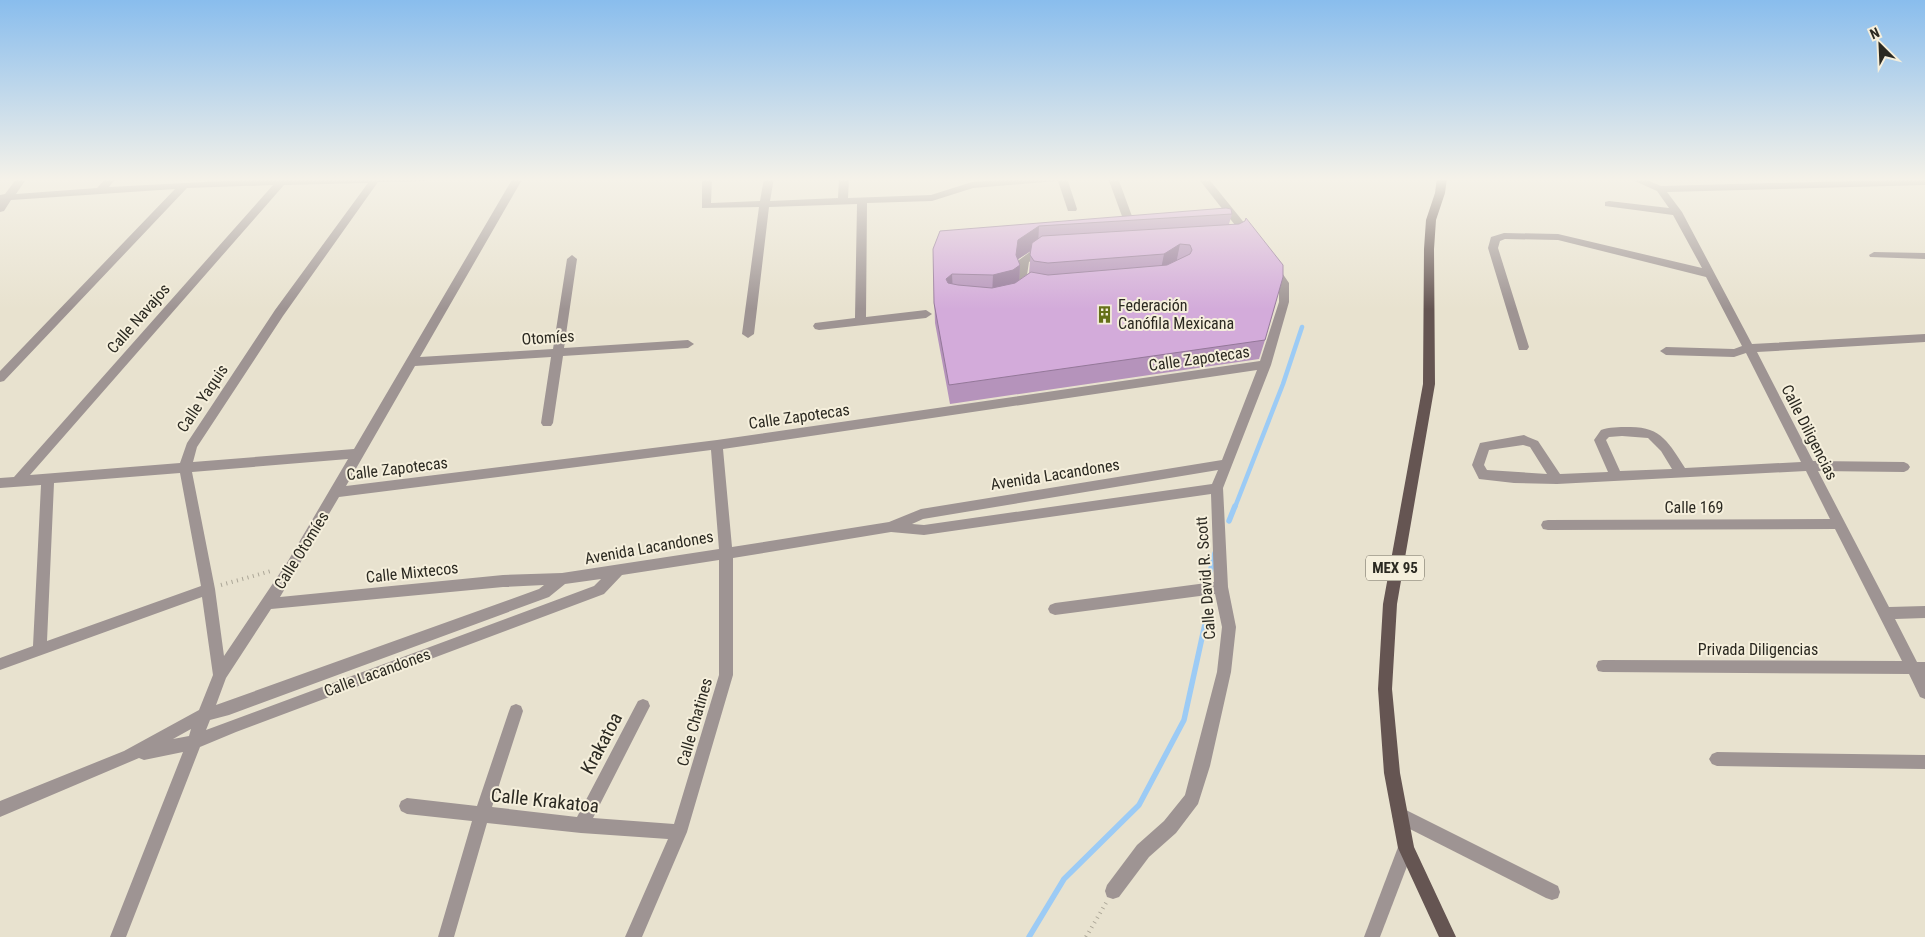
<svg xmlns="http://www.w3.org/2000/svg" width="1925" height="937" font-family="'Roboto Condensed',sans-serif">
  <rect width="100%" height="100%" fill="#e8e2cf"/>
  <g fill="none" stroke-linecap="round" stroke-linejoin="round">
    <!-- stream-far1 -->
    <path stroke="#9ccbf5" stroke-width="4.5" d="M1235,507l48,-123 19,-57"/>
    <!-- stream -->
    <g stroke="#9ccbf5" stroke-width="5.5">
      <path d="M1229,521l6,-15"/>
      <path d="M1207,584l8,-31"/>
      <path d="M1029,937l35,-58 75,-74 45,-85 21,-96"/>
    </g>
    <!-- path -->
    <g stroke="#aba697" stroke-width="4" stroke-dasharray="1 4.5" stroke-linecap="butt">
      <path d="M221,585l50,-14"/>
      <path d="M1086,937l20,-34"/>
    </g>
    <!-- minor -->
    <g fill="#9e9493" fill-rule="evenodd">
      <path d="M17,178h10l-11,16 81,-6 9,-10h10l-7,9 170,-9h151l-5,3 -47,1 -95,134 -86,131 -4,15 161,-13 159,-271h10l-103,179 133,-8 14,-90 5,-4 5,4 -13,89 124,-8 6,4 -6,4 -125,8 -10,67 -2,3h-8l-2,-3 10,-66 -136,9 -69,120 371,-46 543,-79 19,-59v-19l-12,-16 5,-4 4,1 13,19v19l-18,63 -48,123 5,99 8,40 -5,45 -21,94 -12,38 -22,29 -27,24 -30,40 -6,2 -6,-2 -2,-6 2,-6 30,-40 27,-24 21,-26 32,-123 5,-45 -7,-33 -160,21 -5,-2 -2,-4 2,-4 5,-2 159,-21 -3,-88 -287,41 -33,-3 -158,26v117l-46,157 -45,105h-17l43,-98 -87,-6 -94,-10 -33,114h-16l34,-116 -65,-7 -6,-3 -2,-5 2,-5 6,-3 70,8 32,-95 2,-5 5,-2 5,2 2,5 -31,96 85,10 61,-116 5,-2 5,2 2,5 -57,112 81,6 45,-149v-115l-97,15 -18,19 -368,138 -36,15 -74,190h-16l73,-185 -39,8 -5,-2 -139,59v-16l124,-50 75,-41 14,-35 -11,-78 -202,73v-12l33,-12 8,-161 -41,3v-10l14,-1 259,-292 -86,3 -183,193 -4,1v-11l175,-182 -164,11 -7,11 -4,1v-17l5,-1zM368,183l-93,127 -88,133 -7,20 -150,12 254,-290zM1257,370l-35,90 -301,49 -32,13 -157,25 -9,-98zM711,450l8,99 -157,24 -59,2 -223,22 59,-100zM348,459l-60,102 -64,95 -9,-67 -23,-117zM1218,470l-6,14 -288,41 -12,-1 11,-5zM180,473l21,113 -154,55 7,-158zM601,579l-7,7 -388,144 4,-10 19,-5 320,-118 16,-13zM544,585l-5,4 -323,116 10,-27 45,-69 232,-22zM191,729l-2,7 -16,3z"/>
      <path d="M702,178h10l-1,25 49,-2 4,-23h10l-4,23 68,-3 1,-20h10l-1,20 83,-3 41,-13 48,-4h47l10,31 -1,2h-8l-10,-30 -85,7 -41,13 -65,2 -1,114 60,-7 6,4 -6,4 -107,12 -4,-1 -2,-3 2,-3 40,-5 2,-114 -88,3 -15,127 -6,4 -6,-4 17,-127 -57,1z"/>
      <path d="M1108,178h10l15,41 -1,2h-8l-1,-2z"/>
      <path d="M1198,178h10l46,57 1,2 -1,2h-8z"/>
      <path d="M1628,178h14l19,8 264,-7v6l-258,7 15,20 70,132 173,-10v8l-168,10 56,109 91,1 4,2 2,3 -2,3 -4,2 -86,-1 71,136 36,-1v12l-30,1 22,43h8v37l-5,-2 -11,-23 -306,-2 -5,-1 -2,-5 2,-5 5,-1 299,1 -67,-132 -287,1 -5,-1 -2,-4 2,-4 5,-1 282,-1 -24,-48 -249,13 -43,-1 -35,-4 -7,-14 8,-22 44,-8 4,2 10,4 22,33 48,-2 -14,-32 7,-10c8,-3 18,-3 27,-3 33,-1 41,16 57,41l116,-6 -55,-109 -12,4 -68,-2 -6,-4 6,-4 68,2 8,-3 -36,-69 -148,-37 -53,-1 -5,2 -2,7 31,99 -2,3h-8l-31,-102 3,-11 13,-4 54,1 144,34 -29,-53 -68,-9v-4l4,-1 60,7 -12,-17zM1622,436l26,2 13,13 11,18 -52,2 -14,-31 3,-3zM1523,445l7,2 17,27 -60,-4 -3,-5 5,-15z"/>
      <path d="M1044,247l5,3 -20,12 -2,13 4,8 7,1 1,3 -5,4 -11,-2 -6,-14 2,-15 15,-11z"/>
      <path d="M1874,252l51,1v6l-55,-2 -1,-2z"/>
      <path d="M1717,752l208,3v14l-208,-3 -5,-2 -3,-5 3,-5z"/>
      <path d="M1400,807l158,79 2,6 -2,6 -6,2 -6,-2 -152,-77 -2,-6 2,-6z"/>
      <path d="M1406,840l6,2 2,6 -34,89h-16l36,-95z"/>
    </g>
    <!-- major -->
    <path fill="#655552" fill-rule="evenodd" d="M1437,178h10l-2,15 -9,27 -2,29 1,135 -38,220 -5,85 8,84 14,74 42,90h-17l-41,-89 -14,-75 -6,-84 5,-85 40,-220 1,-135 2,-29 9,-27z"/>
  </g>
  <!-- wall -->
  <path fill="#b593bb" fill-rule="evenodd" d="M1232,214l-3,10 36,116 -6,19 -309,45 -15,-81 -2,-74 7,-18zM1031,251l-2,22 -10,7 1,-15 -2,-6z"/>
  <!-- shaded-wall -->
  <g fill="#947899">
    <path d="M1039,226l-1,20 -21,14 3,5 -1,19 -27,11 1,-20 25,-35z"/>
    <path d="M1180,244l-4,20 -16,10 4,-20z"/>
    <path d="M952,274l1,20 -7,-15z"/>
  </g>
  <!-- building -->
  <path fill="#d3abda" stroke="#947899" d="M1226,208l5,1 1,5 -193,12 -21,14 -2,15 4,10 -7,5 -20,5 -41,-1 -6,5 2,4 10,2 34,3 23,-5 16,-11 17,3 119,-10 23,-11 2,-4 -2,-5 -10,-1 -16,10 -116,9 -14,-2 -4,-6 2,-12 10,-7 197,-12 6,-3 1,-3 37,47v12l-18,63 -316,45 -15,-82 -1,-54 7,-18z"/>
  <!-- sky -->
  <linearGradient id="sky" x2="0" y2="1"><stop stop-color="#89bded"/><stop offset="0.58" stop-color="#f5f2e9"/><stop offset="1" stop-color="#f5f2e9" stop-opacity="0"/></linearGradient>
  <rect width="1925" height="309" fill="url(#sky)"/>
  <!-- icons -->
  <defs>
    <symbol id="building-bare" viewBox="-9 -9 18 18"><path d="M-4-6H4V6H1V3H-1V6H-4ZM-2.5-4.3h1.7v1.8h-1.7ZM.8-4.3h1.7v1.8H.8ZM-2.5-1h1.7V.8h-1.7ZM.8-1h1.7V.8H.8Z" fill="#657019" stroke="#f5efdc" stroke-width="2.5" paint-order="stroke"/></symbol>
  </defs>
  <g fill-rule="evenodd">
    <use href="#building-bare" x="1092" y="302" width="25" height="25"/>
  </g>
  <g text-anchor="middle" stroke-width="4" stroke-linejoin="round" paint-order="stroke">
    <!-- shield labels -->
    <rect fill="#f5efdc" stroke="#686459" stroke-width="1" x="1366" y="555.5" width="58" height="25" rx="4"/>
    <g font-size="15" font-weight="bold" fill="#2b2921">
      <text x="1395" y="573">MEX 95</text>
    </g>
    <!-- poi labels -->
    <g font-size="16" fill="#2b2921" stroke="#f5efdc" text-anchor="start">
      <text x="1118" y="311">Federación<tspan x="1118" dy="18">Canófila Mexicana</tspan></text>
    </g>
    <!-- street labels -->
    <g font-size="16" fill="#2b2921" stroke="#f5efdc">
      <text transform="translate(138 318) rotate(-49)" y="6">Calle Navajos</text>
      <text transform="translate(548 337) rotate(-4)" y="6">Otomíes</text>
      <text transform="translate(1199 358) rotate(-8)" y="6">Calle Zapotecas</text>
      <text transform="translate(202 398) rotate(-56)" y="6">Calle Yaquis</text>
      <text transform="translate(799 416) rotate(-8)" y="6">Calle Zapotecas</text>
      <text transform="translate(1810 432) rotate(63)" y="6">Calle Diligencias</text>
      <text transform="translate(397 468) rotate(-7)" y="6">Calle Zapotecas</text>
      <text transform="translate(1055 474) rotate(-9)" y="6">Avenida Lacandones</text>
      <text x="1694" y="513">Calle 169</text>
      <text transform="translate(649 547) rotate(-10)" y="6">Avenida Lacandones</text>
      <text transform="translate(301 550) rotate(-58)" y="6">Calle Otomíes</text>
      <text transform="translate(412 572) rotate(-6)" y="6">Calle Mixtecos</text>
      <text transform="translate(1205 578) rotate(-94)" y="6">Calle David R. Scott</text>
      <text x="1758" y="655">Privada Diligencias</text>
      <text transform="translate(377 672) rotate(-20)" y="6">Calle Lacandones</text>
      <text transform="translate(694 722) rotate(-74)" y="6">Calle Chatines</text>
    </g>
    <!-- near-street labels -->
    <g font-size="19" fill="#2b2921" stroke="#f5efdc">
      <text transform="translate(601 743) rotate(-62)" y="7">Krakatoa</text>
      <text transform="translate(545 800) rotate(6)" y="7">Calle Krakatoa</text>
    </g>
  </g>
  <!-- north arrow -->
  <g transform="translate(1880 45) rotate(336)" stroke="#f5efdc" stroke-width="4" paint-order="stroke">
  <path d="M0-4L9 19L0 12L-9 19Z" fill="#2b2921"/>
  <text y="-8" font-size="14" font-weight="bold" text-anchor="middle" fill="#2b2921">N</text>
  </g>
</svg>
